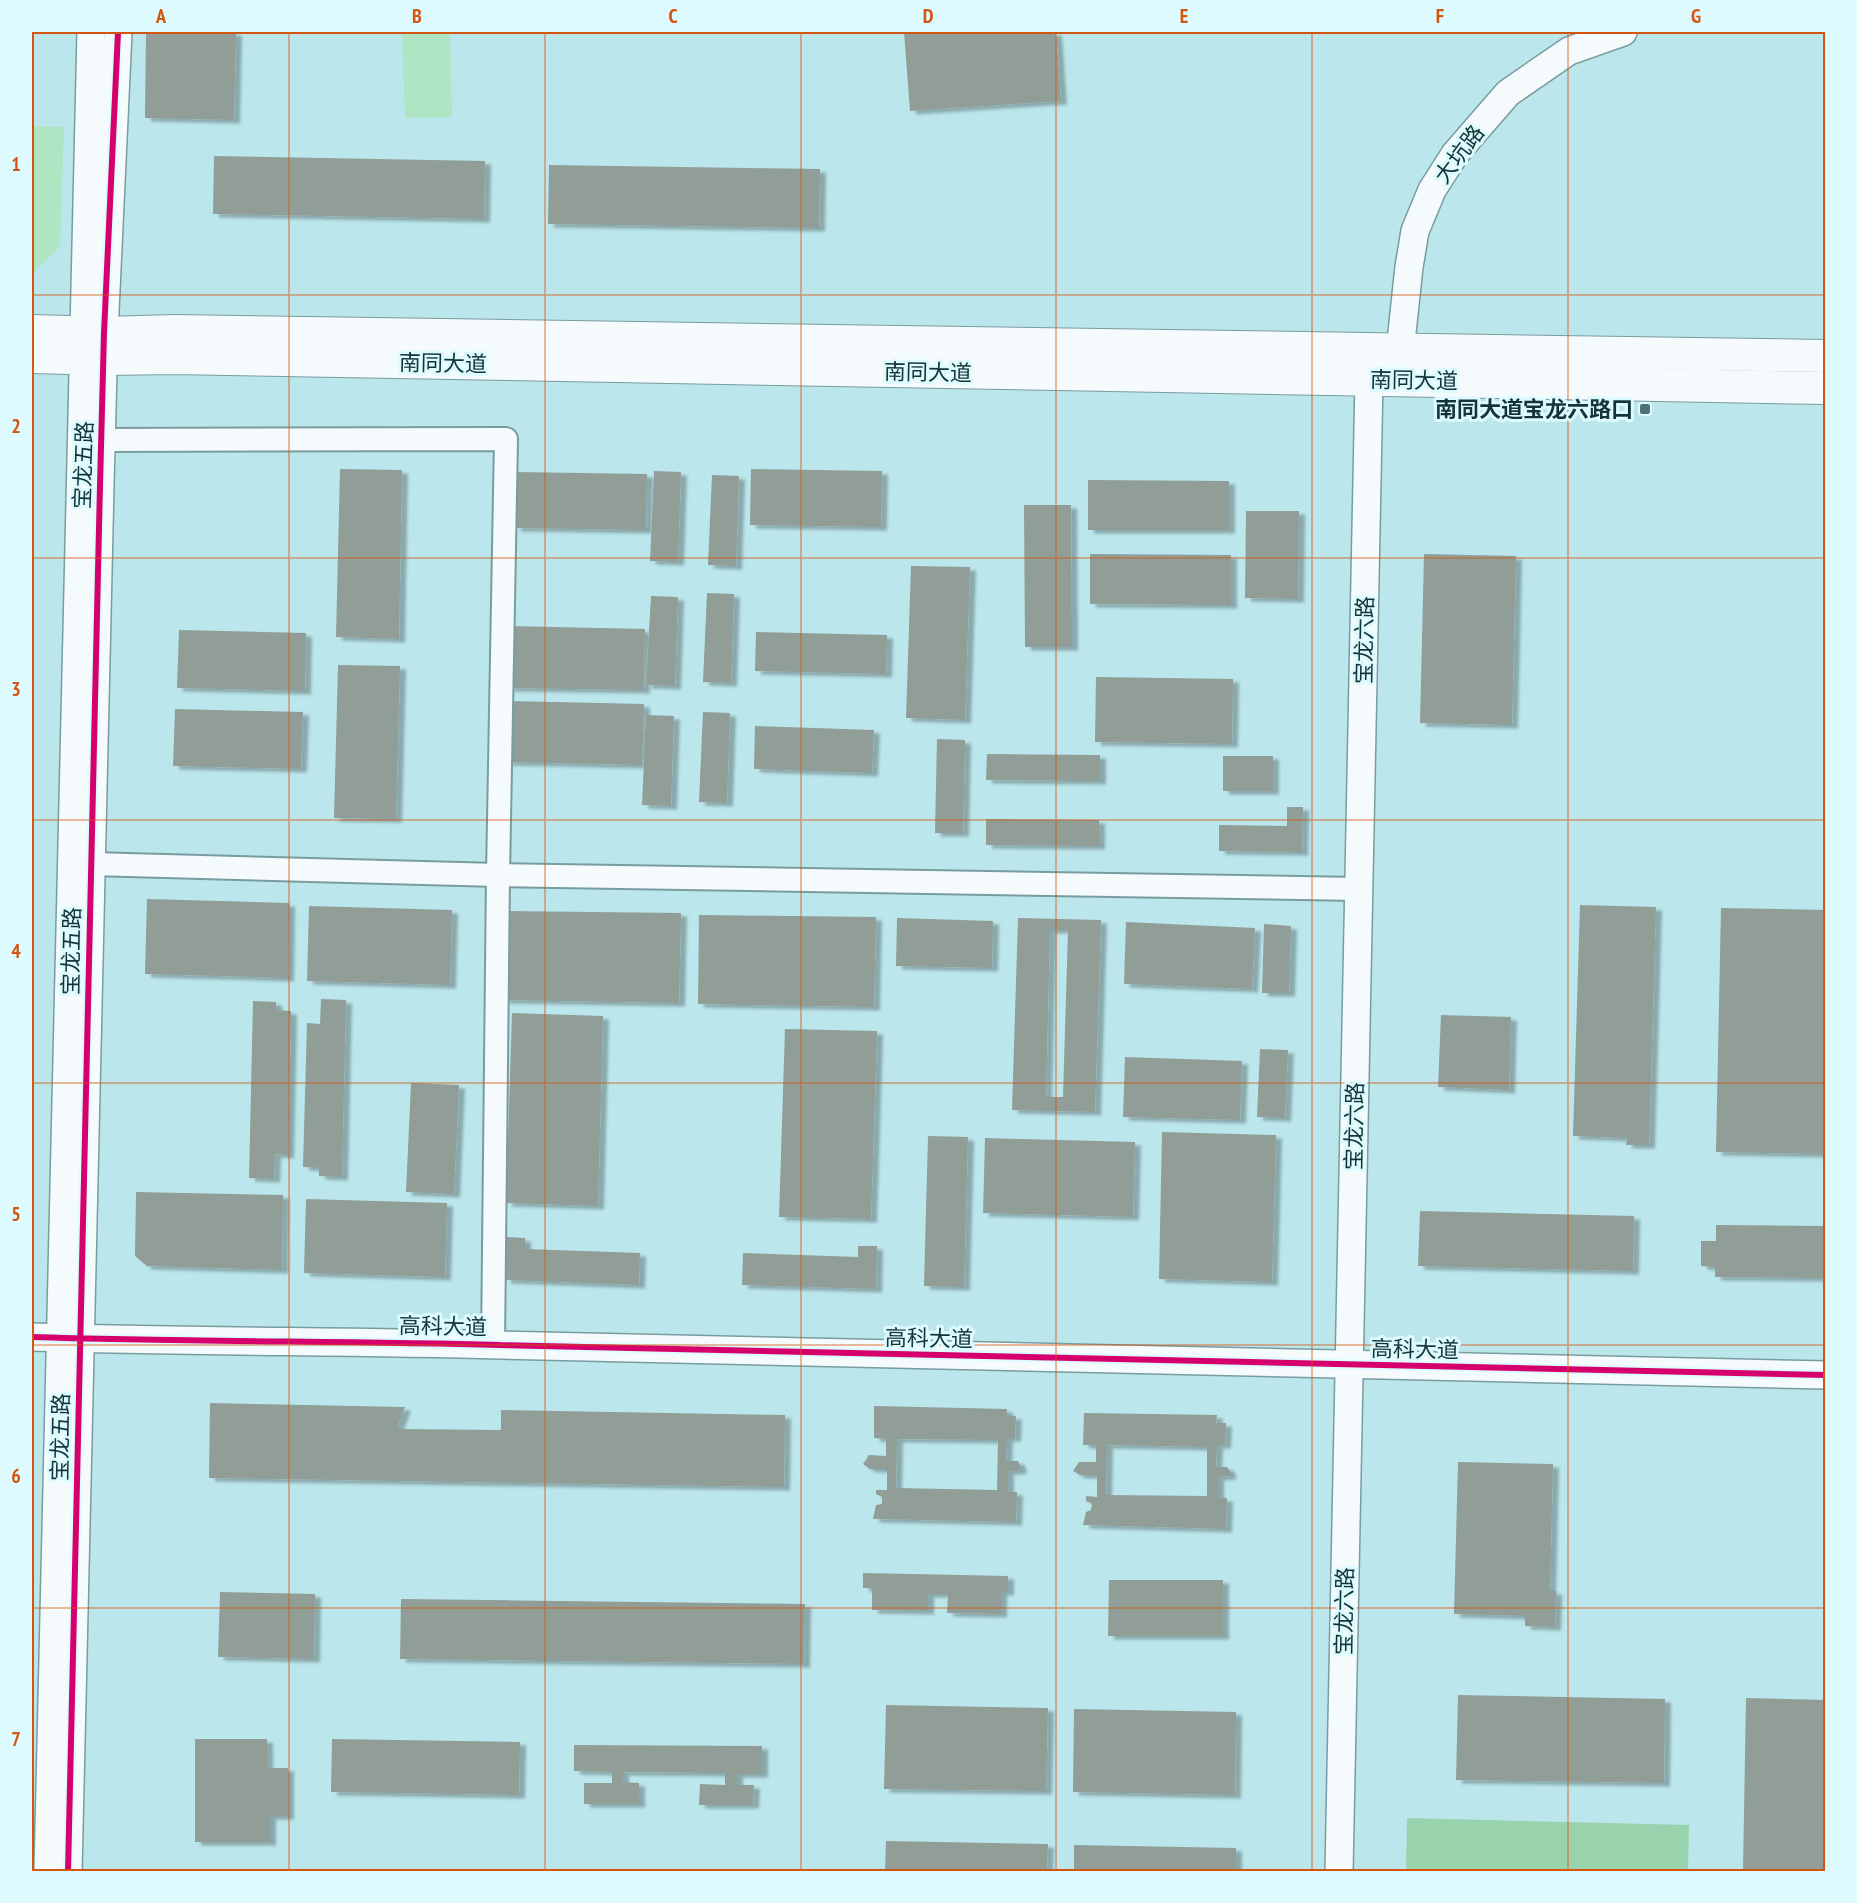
<svg xmlns="http://www.w3.org/2000/svg" width="1857" height="1903" font-family="'PT Sans Narrow','Noto Sans SC',sans-serif">
  <defs>
    <filter id="shadow"><feDropShadow dx="6" dy="3.5" stdDeviation="1.5" flood-color="#0004"/></filter>
  </defs>
  <rect width="100%" height="100%" fill="#bbe6eb"/>
  <!-- green -->
  <g fill="#aee6c3">
    <path d="M450,32l2,85 -47,1 -3,-85z"/>
    <path d="M32,126l32,1 -4,119 -28,28z"/>
  </g>
  <!-- forest -->
  <path fill="#98d3ae" d="M1407,1818l282,7 -1,46h-282z"/>
  <!-- building -->
  <g fill="#909e97" fill-rule="evenodd" filter="url(#shadow)">
    <path d="M146,32h90l-2,88 -89,-2z"/>
    <path d="M904,32h152l5,69 -151,10z"/>
    <path d="M214,156l271,5 -1,58 -271,-5z"/>
    <path d="M549,165l271,4 -1,59 -271,-4z"/>
    <path d="M340,469l62,1 -3,169 -63,-2z"/>
    <path d="M751,469l131,2 -1,56 -131,-2z"/>
    <path d="M654,471l27,1 -3,90 -28,-1z"/>
    <path d="M516,472l131,2 -1,56 -131,-2z"/>
    <path d="M712,475l27,1 -3,90 -28,-1z"/>
    <path d="M1088,480l141,1v49h-141z"/>
    <path d="M1024,505h47l1,142h-47z"/>
    <path d="M1246,511h53l-1,88 -53,-1z"/>
    <path d="M1090,554l141,1v50l-141,-1z"/>
    <path d="M1424,554l92,2 -4,169 -92,-2z"/>
    <path d="M911,566l59,1 -5,153 -59,-2z"/>
    <path d="M707,593l27,1 -3,89 -28,-1z"/>
    <path d="M651,596l27,1 -3,89 -29,-1z"/>
    <path d="M509,626l136,3 -1,61 -136,-2z"/>
    <path d="M179,630l127,3 -1,58 -128,-3z"/>
    <path d="M756,632l131,3 -1,39 -131,-3z"/>
    <path d="M338,665l62,1 -4,153 -62,-1z"/>
    <path d="M1096,677l137,2 -1,65 -137,-2z"/>
    <path d="M508,701l136,3 -2,61 -136,-3z"/>
    <path d="M175,709l128,3 -2,57 -128,-3z"/>
    <path d="M703,712l27,1 -3,90 -28,-1z"/>
    <path d="M646,715l28,1 -3,90 -29,-1z"/>
    <path d="M755,726l119,4 -2,43 -118,-4z"/>
    <path d="M937,739l28,1 -2,93h-28z"/>
    <path d="M987,754l113,1v26l-114,-1z"/>
    <rect x="1223" y="756" width="50" height="35"/>
    <path d="M1287,807h16l-1,45 -83,-1v-26l68,1z"/>
    <path d="M986,819l113,1v26l-113,-1z"/>
    <path d="M147,899l142,4 -1,75 -143,-4z"/>
    <path d="M1580,905l76,2 -7,238h-23l1,-7 -54,-2z"/>
    <path d="M309,906l143,4 -2,75 -143,-4z"/>
    <path d="M1721,908l105,2v244l-110,-2z"/>
    <path d="M504,911l177,2 -2,90 -176,-3z"/>
    <path d="M699,915l177,2 -2,90 -176,-3z"/>
    <path d="M897,918l96,3 -1,47 -96,-2z"/>
    <path d="M1018,918l83,2 -6,192 -83,-2zM1050,930h18l-5,167h-17z"/>
    <path d="M1126,922l129,6 -3,61 -128,-5z"/>
    <path d="M1264,924l27,2 -2,67h-27z"/>
    <path d="M321,999l25,1 -4,177 -23,-1v-8l-16,-1 4,-144 13,1z"/>
    <path d="M253,1001l23,1v8l15,1 -3,144 -13,-1 -1,25 -25,-1z"/>
    <path d="M512,1013l91,3 -5,190 -92,-3z"/>
    <path d="M1441,1015l70,2 -2,73 -71,-3z"/>
    <path d="M785,1029l92,2 -6,188 -92,-2z"/>
    <path d="M1260,1049l28,1 -3,68 -28,-1z"/>
    <path d="M1125,1057l117,4 -2,59 -117,-3z"/>
    <path d="M411,1083l48,2 -5,109 -48,-2z"/>
    <path d="M1162,1132l114,3 -4,147 -113,-3z"/>
    <path d="M928,1136l40,1 -4,150 -40,-1z"/>
    <path d="M985,1138l150,4 -2,75 -150,-4z"/>
    <path d="M136,1192l147,3 -1,75 -135,-4 -12,-10z"/>
    <path d="M306,1199l141,4 -2,74 -141,-4z"/>
    <path d="M1420,1211l214,5 -1,55 -215,-5z"/>
    <path d="M1716,1225l110,1v52l-111,-1v-10l-14,-1v-25h15z"/>
    <path d="M506,1237l19,1v11l115,4 -1,32 -134,-5z"/>
    <path d="M858,1246h19l-1,43 -134,-4 1,-32 115,4z"/>
    <path d="M210,1403l195,4 -8,22 104,1v-20l284,5 -1,72 -575,-9z"/>
    <path d="M874,1406l133,3v7h9l-1,22h-8l-1,23h12l2,4 1,4 -4,2h-9v21h9l-1,30 -143,-3 3,-14 6,-1v-7l-6,-3v-4h11v-21h-17l-7,-5 6,-9 17,1v-17l-12,-1zM897,1439l101,1 -1,50 -101,-2z"/>
    <path d="M1084,1413l133,2 -1,8h10l-1,22h-8l-1,22h11l3,4v5l-12,1v21h9l-1,31 -143,-4 3,-13 5,-2 1,-6 -6,-3v-5l11,1v-22h-17l-7,-4 6,-9h17v-17h-13zM1107,1445l100,2v49l-101,-1z"/>
    <path d="M1458,1462l95,2 -3,127h6l-1,36 -30,-1v-10l-71,-2z"/>
    <path d="M863,1573l145,3v16h-7v22l-54,-1 1,-19h-20v17l-56,-1v-22h-9z"/>
    <path d="M1109,1580h114v56h-115z"/>
    <path d="M220,1592l95,2 -1,65 -96,-2z"/>
    <path d="M401,1599l404,5 -1,60 -404,-5z"/>
    <path d="M1458,1695l207,4 -1,84 -208,-3z"/>
    <path d="M1746,1698l80,2v172h-83z"/>
    <path d="M886,1705l162,3 -2,83 -162,-2z"/>
    <path d="M1074,1709l162,3 -1,83 -162,-3z"/>
    <path d="M195,1739h72v29h21v48h-18v26h-75z"/>
    <path d="M332,1739l188,3 -1,53 -188,-3z"/>
    <path d="M574,1745l188,1v28h-25v11h17l-1,20h-54l1,-21 25,1v-12l-102,-1v10l16,1v21h-55v-21h28v-11l-38,-1z"/>
    <path d="M886,1841l162,3 -1,28h-162z"/>
    <path d="M1074,1845l162,3v24h-162z"/>
  </g>
  <g fill="none" stroke-linecap="round" stroke-linejoin="round">
    <defs>
      <g id="minor">
        <path d="M101,440l405,-1 -8,436 -5,470"/>
        <path d="M91,864l407,11 860,14"/>
      </g>
      <g id="tertiary">
        <path d="M1400,351l9,-84 6,-36 17,-41 23,-36 53,-61 61,-42 54,-19"/>
        <path d="M32,1337c156,5 312,4 468,8 442,11 884,22 1326,30"/>
        <path d="M48,1872l43,-1840"/>
        <path d="M68,1872l32,-1387 4,-152 14,-301"/>
        <path d="M1339,1872l30,-1492"/>
      </g>
      <g id="secondary">
        <path d="M32,331l72,2 71,-2 1651,25"/>
        <path d="M32,357l72,2 70,-1 1652,30"/>
      </g>
    </defs>
    <!-- minor casing -->
    <use href="#minor" stroke="#799ca0" stroke-width="26"/>
    <!-- tertiary casing -->
    <use href="#tertiary" stroke="#799ca0" stroke-width="30"/>
    <!-- secondary casing -->
    <use href="#secondary" stroke="#799ca0" stroke-width="34"/>
    <!-- minor -->
    <use href="#minor" stroke="#f5fbfc" stroke-width="22"/>
    <!-- tertiary -->
    <use href="#tertiary" stroke="#f5fbfc" stroke-width="27"/>
    <!-- secondary -->
    <use href="#secondary" stroke="#f5fbfc" stroke-width="32"/>
    <defs>
      <g id="cycleway">
        <path d="M32,1337c156,5 312,4 468,8 442,11 884,22 1326,30"/>
        <path d="M68,1872l32,-1387 4,-152 14,-301"/>
      </g>
    </defs>
    <!-- cycleway casing -->
    <use href="#cycleway" stroke="#ddfbfe" stroke-width="10"/>
    <!-- cycleway -->
    <use href="#cycleway" stroke="#d6006c" stroke-width="6"/>
  </g>
  <!-- grid -->
  <path fill="none" stroke="#d35510" stroke-width="1.5" stroke-opacity="0.55" d="M289,32v1840M545,32v1840M801,32v1840M1056,32v1840M1312,32v1840M1568,32v1840M32,295h1794M32,558h1794M32,820h1794M32,1083h1794M32,1345h1794M32,1608h1794"/>
  <!-- markers -->
  <rect fill="#4e7377" stroke="#ddfbfe" stroke-width="2" x="1639" y="403" width="12" height="12" rx="3"/>
  <g text-anchor="middle" stroke-width="6" stroke-linejoin="round" paint-order="stroke">
    <!-- street labels -->
    <g font-size="22" fill="#143538" stroke="#ddfbfe">
      <text transform="translate(1459 154) rotate(-53)" y="8">大坑路</text>
      <text transform="translate(443 363) rotate(1)" y="8">南同大道</text>
      <text transform="translate(928 372) rotate(1)" y="8">南同大道</text>
      <text transform="translate(1414 380) rotate(1)" y="8">南同大道</text>
      <text transform="translate(83 465) rotate(-88)" y="8">宝龙五路</text>
      <text transform="translate(1364 640) rotate(-89)" y="8">宝龙六路</text>
      <text transform="translate(71 951) rotate(-89)" y="8">宝龙五路</text>
      <text transform="translate(1354 1126) rotate(-89)" y="8">宝龙六路</text>
      <text transform="translate(443 1326) rotate(1)" y="8">高科大道</text>
      <text transform="translate(929 1338) rotate(1)" y="8">高科大道</text>
      <text transform="translate(1415 1349) rotate(1)" y="8">高科大道</text>
      <text transform="translate(60 1437) rotate(-89)" y="8">宝龙五路</text>
      <text transform="translate(1344 1611) rotate(-89)" y="8">宝龙六路</text>
    </g>
    <!-- poi labels -->
    <g font-size="22" font-weight="bold" fill="#143538" stroke="#ddfbfe" text-anchor="end">
      <text x="1633" y="417">南同大道宝龙六路口</text>
    </g>
  </g>
  <!-- border -->
  <rect width="1857" height="1903" fill="none" stroke="#ddfbfe" stroke-width="66"/>
  <rect x="33" y="33" width="1791" height="1837" fill="none" stroke="#d35510" stroke-width="2"/>
  <g font-size="20" text-anchor="middle" font-weight="bold" fill="#d35510">
    <text x="161" y="23">A</text>
    <text x="417" y="23">B</text>
    <text x="673" y="23">C</text>
    <text x="928" y="23">D</text>
    <text x="1184" y="23">E</text>
    <text x="1440" y="23">F</text>
    <text x="1696" y="23">G</text>
    <text x="16" y="171">1</text>
    <text x="16" y="433">2</text>
    <text x="16" y="696">3</text>
    <text x="16" y="958">4</text>
    <text x="16" y="1221">5</text>
    <text x="16" y="1483">6</text>
    <text x="16" y="1746">7</text>
  </g>
</svg>
